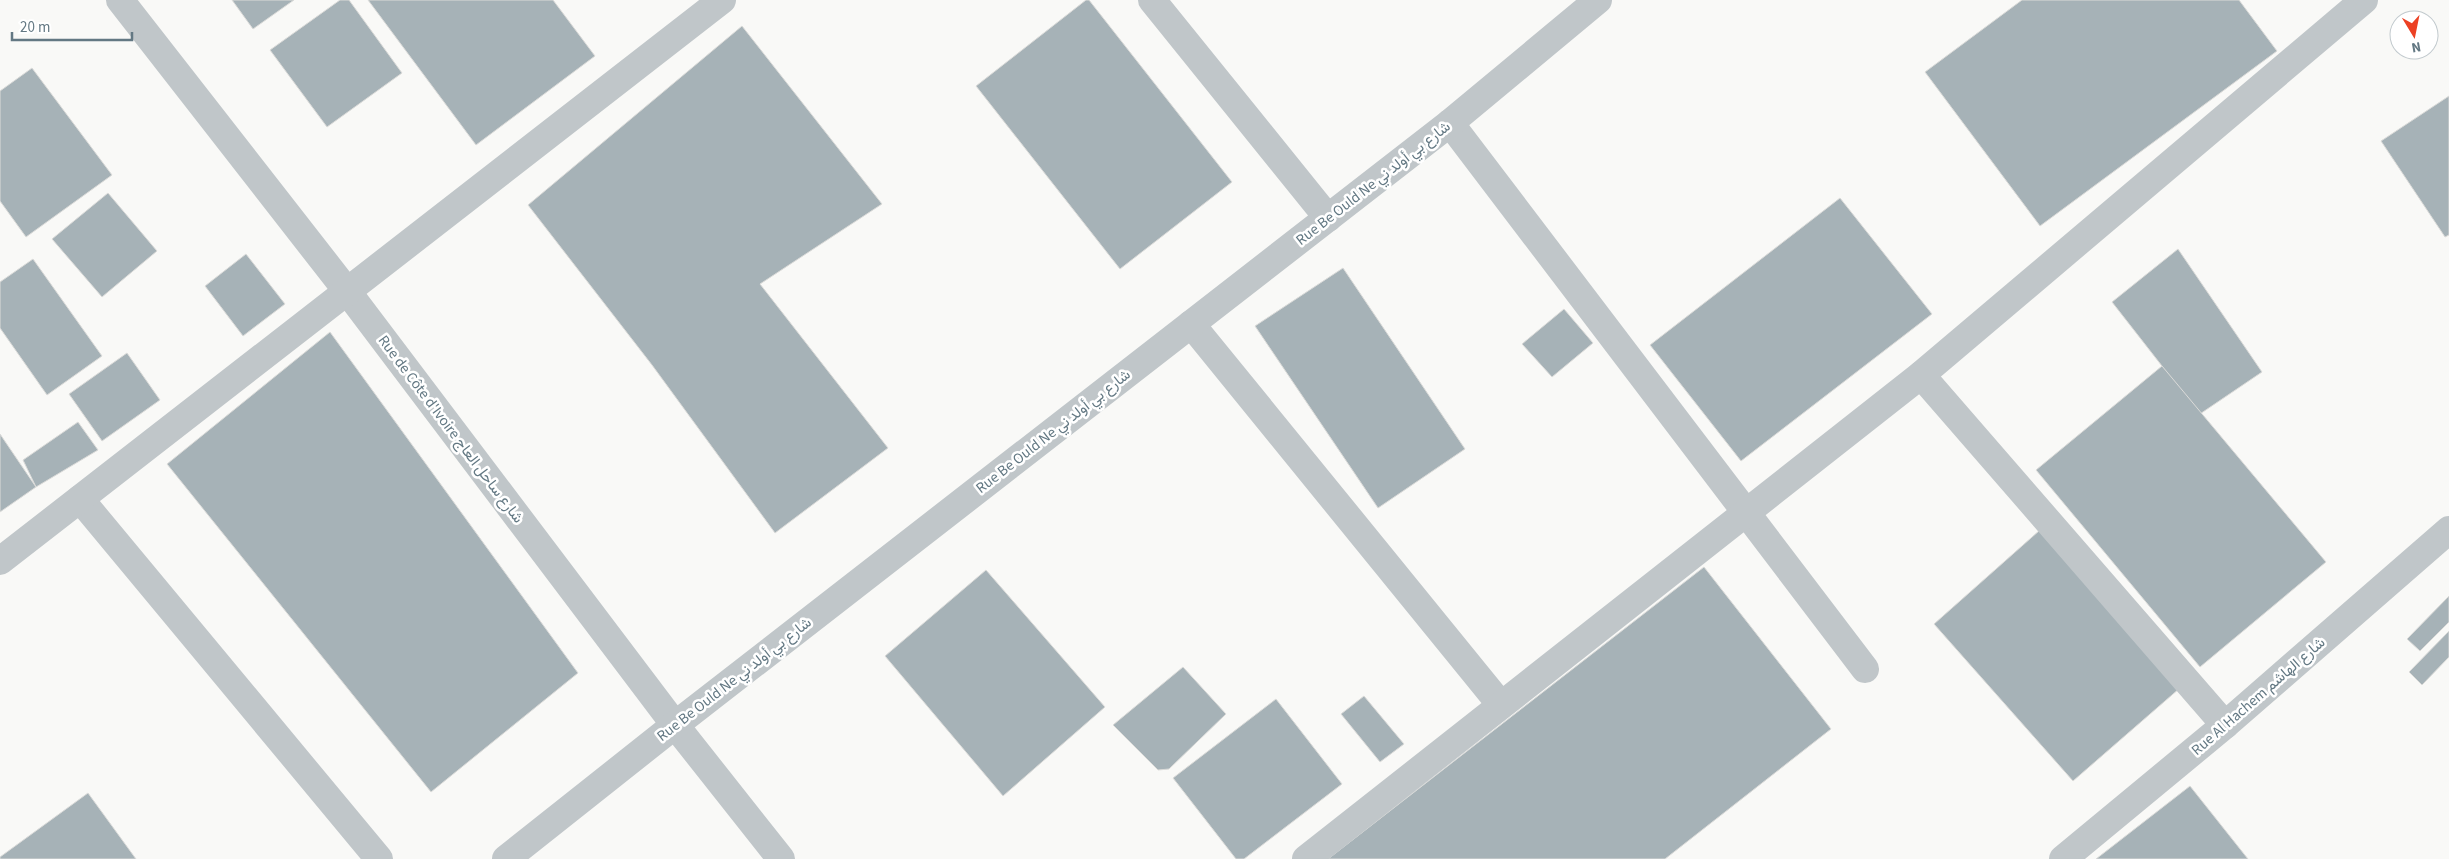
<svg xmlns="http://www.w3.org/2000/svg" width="2449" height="859" font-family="'Source Sans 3',Vazirmatn,sans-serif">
  <rect width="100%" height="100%" fill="#f9f9f7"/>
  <!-- building -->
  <g fill="#a6b2b7" stroke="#dbdbd9">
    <path d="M232,0h62l-41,29z"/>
    <path d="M340,0h9l53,73 -75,54 -57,-77z"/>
    <path d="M368,0h185l42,56 -119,89z"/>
    <path d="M1086,0h3l143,182 -112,87 -144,-183z"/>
    <path d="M2022,0h217l38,51 -237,175 -115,-154z"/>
    <path d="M742,26l140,178 -122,80 128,164 -113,85 -123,-168 -124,-160z"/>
    <path d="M32,68l80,107 -86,62 -26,-36v-110z"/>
    <path d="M2449,96v139l-4,2 -64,-96z"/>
    <path d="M108,193l49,58 -55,46 -50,-58z"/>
    <path d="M1840,198l92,116 -191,147 -91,-116z"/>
    <path d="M2178,249l84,123 -68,46 -32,-52 -50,-64z"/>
    <path d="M246,254l39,50 -42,32 -38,-50z"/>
    <path d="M33,259l69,97 -55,39 -47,-67v-46z"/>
    <path d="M1343,268l122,181 -87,59 -123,-182z"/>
    <path d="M1564,309l29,34 -41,34 -30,-33z"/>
    <path d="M330,332l248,341 -147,119 -264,-328z"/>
    <path d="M127,353l33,47 -58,41 -33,-47z"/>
    <path d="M2162,366l164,196 -126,105 -164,-197z"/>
    <path d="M78,422l20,28 -62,37 -13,-27z"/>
    <path d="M0,434l36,53 -36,25z"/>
    <path d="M2040,530l140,158 -107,93 -139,-157z"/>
    <path d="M1704,567l127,162 -166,130h-337z"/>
    <path d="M986,570l119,137 -102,89 -118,-140z"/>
    <path d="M2449,596v26l-29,29 -13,-12z"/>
    <path d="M2449,631v26l-27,28 -13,-13z"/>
    <path d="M1183,667l43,47 -57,55 -11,1 -45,-45z"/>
    <path d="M1364,696l40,48 -24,18 -39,-48z"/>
    <path d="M1276,699l66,85 -98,75h-8l-63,-81z"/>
    <path d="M2190,786l58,73h-152z"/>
    <path d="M88,793l48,66h-136v-2z"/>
  </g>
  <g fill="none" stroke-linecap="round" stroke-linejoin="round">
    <!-- minor -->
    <g stroke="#c0c6c9" stroke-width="28">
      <path d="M120,0l227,291 328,434 106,134"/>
      <path d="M1152,0l176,218"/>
      <path d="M1450,123l415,546"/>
      <path d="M1191,324l310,381"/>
      <path d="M1921,375l304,350"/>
      <path d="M80,499l299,360"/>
      <path d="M0,561l722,-561"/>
      <path d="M506,859l169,-134 775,-602 148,-123"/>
      <path d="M1306,859l615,-484 443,-375"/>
      <path d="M2063,859l162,-134 224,-195"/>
    </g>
  </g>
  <g text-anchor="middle" stroke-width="5" stroke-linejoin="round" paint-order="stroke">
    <!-- street labels -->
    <g font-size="15" fill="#637883" stroke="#fff">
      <text transform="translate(1373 183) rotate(-38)" y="5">Rue Be Ould Ne شارع بي أولد ني</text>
      <text transform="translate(451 429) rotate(53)" y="5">Rue de Côte d'Ivoire شارع ساحل العاج</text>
      <text transform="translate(1053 431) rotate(-38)" y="5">Rue Be Ould Ne شارع بي أولد ني</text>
      <text transform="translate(734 679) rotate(-38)" y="5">Rue Be Ould Ne شارع بي أولد ني</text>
      <text transform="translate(2258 696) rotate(-41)" y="5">Rue Al Hachem شارع الهاشم</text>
    </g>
  </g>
  <!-- north arrow -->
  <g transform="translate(2414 35) rotate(170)"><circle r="24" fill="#ffffff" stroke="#c1c9cd"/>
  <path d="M0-4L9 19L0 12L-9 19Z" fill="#ec4124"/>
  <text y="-8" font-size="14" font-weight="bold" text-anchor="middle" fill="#637883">N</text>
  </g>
  <!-- scale -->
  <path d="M12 32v8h120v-8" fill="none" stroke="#637883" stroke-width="2.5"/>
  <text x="20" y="32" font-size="15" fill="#637883" stroke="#ffffff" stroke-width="4" paint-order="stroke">20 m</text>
</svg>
